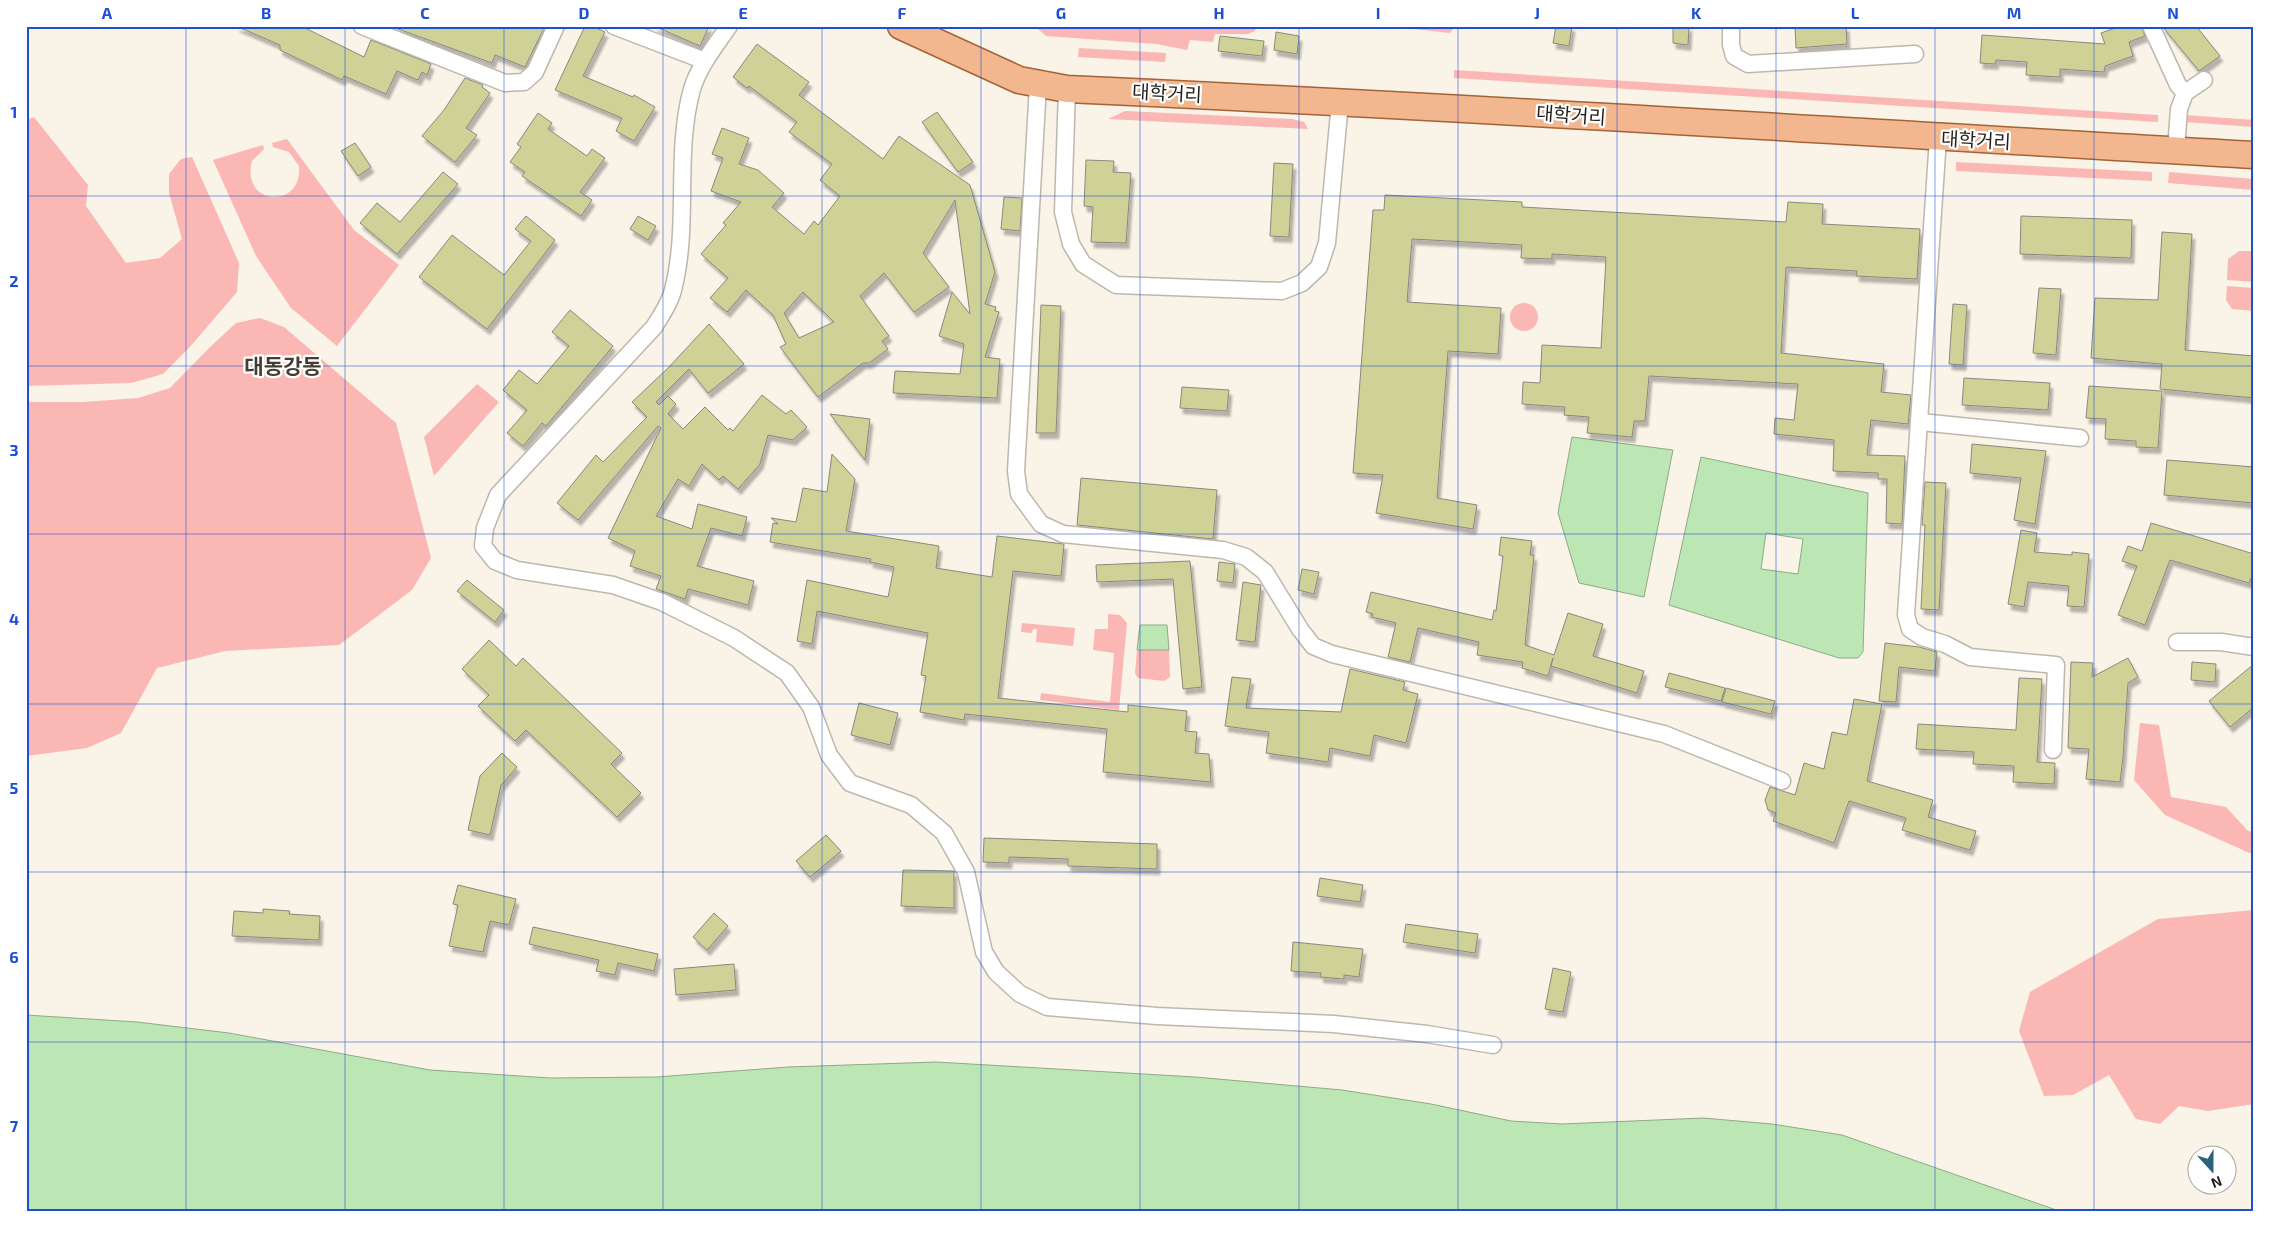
<svg xmlns="http://www.w3.org/2000/svg" width="2280" height="1238" font-family="'Exo 2','Noto Sans KR',sans-serif">
  <defs>
    <filter id="shadow"><feDropShadow dx="3" dy="5.5" stdDeviation="1" flood-color="#0004"/></filter>
  </defs>
  <rect width="100%" height="100%" fill="#faf3e7"/>
  <!-- green -->
  <g fill="#fab7b4">
    <path d="M1035,26h222l-2,5 -7,3h-33l-2,8 -23,-2 -3,10 -30,-6 -111,-8z"/>
    <path d="M1387,26h68l-5,7z"/>
    <path d="M1079,48l87,5 -1,9 -87,-5z"/>
    <path d="M1454,70l704,45v7l-704,-44z"/>
    <path d="M1125,111l167,8 12,3 4,7 -200,-10z"/>
    <path d="M2185,115l69,5v7l-70,-5z"/>
    <path d="M34,117l54,68 -2,21 40,57 34,-5 22,-19 -13,-46v-19l12,-15 11,-2 47,106 -2,29 -49,57 -25,25 -32,9 -105,3v-266z"/>
    <path d="M287,139l67,91 45,35 -62,81 -46,-38 -35,-52 -43,-96 50,-15 1,4 -12,12c-12,45 51,49 47,5l-10,-14 -16,-5 -1,-4z"/>
    <path d="M1956,162l196,10v9l-196,-10z"/>
    <path d="M2169,172l85,7v11l-86,-7z"/>
    <path d="M2239,251h15v31l-27,-2 1,-21z"/>
    <path d="M2227,286l27,2v23l-22,-2 -6,-9z"/>
    <circle cx="1524" cy="317" r="14"/>
    <path d="M260,318l24,9 112,96 35,135 -19,32 -73,55 -114,6 -68,17 -36,65 -34,15 -61,8v-354h57l55,-4 32,-10 38,-39 28,-26z"/>
    <path d="M477,384l22,18 -65,74 -10,-39z"/>
    <path d="M1108,614l12,1 7,8 -8,87 -79,-10 1,-7 69,9 4,-49 -21,-3 2,-21h13z"/>
    <path d="M1022,623l53,5 -2,18 -37,-4 1,-13h-4l-1,4 -11,-1z"/>
    <path d="M1137,650h32l1,27 -6,4 -26,-3 -3,-5z"/>
    <path d="M2140,723l19,2 12,72 55,10 22,24 6,1v23l-89,-40 -31,-35z"/>
    <path d="M2254,910v194l-46,7 -29,-5 -19,18 -24,-5 -27,-44 -36,20 -29,1 -25,-65 11,-39 128,-73z"/>
  </g>
  <!-- water -->
  <g fill="#bde6b5" stroke="#8eaa86" fill-rule="evenodd">
    <path d="M1572,437l101,13 -29,147 -65,-14 -21,-70z"/>
    <path d="M1701,457l167,36 -5,159 -5,6h-19l-170,-53zM1766,533l37,6 -5,35 -37,-5z"/>
    <path d="M1140,625h27l2,25h-32z"/>
    <path d="M26,1015l111,7 92,11 201,37 120,8 107,-1 131,-10 148,-5 259,15 147,13 89,14 80,17 51,3 141,-6 69,6 70,11 220,77h-2036z"/>
  </g>
  <!-- building -->
  <g fill="#cfd296" stroke="#88897e" fill-rule="evenodd" filter="url(#shadow)">
    <path d="M236,26h65l63,31 7,-17 60,24 -4,11 -5,-3 -4,8 -21,-9 -11,23 -42,-18 -2,4 -62,-30v-5z"/>
    <path d="M390,26h155l-20,41 -30,-12 -3,8z"/>
    <path d="M585,26h7l13,6 -22,44 50,21 1,-2 21,12 -21,34 -18,-10 6,-13 -67,-28z"/>
    <path d="M654,26h55l-9,20z"/>
    <path d="M1556,26h16l-3,20 -16,-3z"/>
    <path d="M1673,26h16l-1,19 -15,-2z"/>
    <path d="M1795,26h51l1,18 -51,4z"/>
    <path d="M2121,26h20l4,10 -16,6 4,14 -28,10 -1,6 -44,-3v8l-34,-2 1,-13 -31,-2 -1,4 -15,-1 2,-28 123,9 -4,-11z"/>
    <path d="M2162,26h34l24,30 -21,15z"/>
    <path d="M1276,32l23,4 -2,18 -23,-4z"/>
    <path d="M1220,36l44,5 -2,15 -44,-5z"/>
    <path d="M757,44l52,38 -10,13 84,64 16,-23 71,49 25,87 -10,32 11,3 -1,4 4,1 -14,45 15,2 -3,39 -104,-5 2,-22 65,3 4,-30 -25,-8 13,-44 18,22 -15,-114 -32,53 26,34 -35,25 -30,-39 -24,23 29,40 -7,5 6,8 -19,14h-6l-45,34 -38,-50 6,-3 -13,-29 -27,-25 -19,22 -17,-14 18,-20 -27,-24 25,-29 -3,-2 18,-21 -30,-11 12,-33 -11,-4 10,-26 27,10 -10,26 19,6 26,23 -12,14 32,27 10,-13 4,4 22,-29 -20,-16 12,-16 -43,-32 8,-10 -48,-36 -2,2 -14,-11zM803,292l31,30 -35,16 -15,-25z"/>
    <path d="M465,78l18,7 -1,2 8,6 -24,35 11,7 -22,27 -33,-26 22,-26z"/>
    <path d="M937,112l36,50 -15,10 -36,-50z"/>
    <path d="M538,113l14,10 -4,6 39,27 5,-7 13,9 -25,34 12,8 -11,16 -59,-40 3,-4 -15,-10 11,-15 -4,-3z"/>
    <path d="M355,143l16,24 -13,9 -17,-25z"/>
    <path d="M1086,160l28,1 -1,11 18,1 -5,70 -35,-1 2,-35 -9,-1z"/>
    <path d="M1274,163l19,1 -4,73 -19,-1z"/>
    <path d="M443,172l15,12 -61,70 -37,-31 17,-20 23,19z"/>
    <path d="M1385,195l137,7v5l264,15 2,-20 35,2 -1,20 98,5 -3,50 -61,-3 1,-5 -71,-4 -5,86 103,11 -3,28 30,3 -3,29 -37,-4 -4,35 38,1 -3,68 -16,-1 1,-44h-9v-6l-45,-2 1,-31 -60,-6 1,-16 19,2 4,-36 -149,-8 -4,45h-11l-2,16 -45,-4 2,-16 -25,-2 1,-8 -43,-3 1,-22 17,1 2,-38 59,3 5,-91 -54,-3v5l-31,-1 1,-13 -110,-6 -5,63 94,6 -3,46 -50,-3 -11,147 40,7 -4,24 -97,-16 7,-38 -30,-2 20,-263h11z"/>
    <path d="M1004,197l18,1 -2,33 -19,-2z"/>
    <path d="M526,216l29,24 -68,89 -68,-52 33,-42 52,40 27,-34 -16,-12z"/>
    <path d="M638,216l18,10 -8,14 -18,-11z"/>
    <path d="M2021,216l111,4 -1,38 -111,-4z"/>
    <path d="M2162,232l30,2 -7,116 69,6v42l-94,-9 2,-25 -71,-6 4,-60 63,2z"/>
    <path d="M2039,288l22,1 -5,66 -23,-2z"/>
    <path d="M1953,304l14,1 -4,60 -14,-1z"/>
    <path d="M1041,305l20,1 -5,127h-20z"/>
    <path d="M570,310l43,36 -67,80 -4,-3 -19,23 -16,-13 20,-23 -24,-20 16,-20 18,14 32,-38 -17,-14z"/>
    <path d="M709,324l35,40 -36,29 -19,-24 -33,33 3,3 9,-9 8,8 -8,10 15,15 22,-22 23,23 2,-2 3,3 29,-36 24,19 5,-4 16,17 -14,13 -25,-5 -8,29 -22,25 -15,-13 -4,4 -17,-16 -13,22 -11,-7 -22,37 36,13 6,-25 49,13 -5,19 -31,-8 -14,38 57,15 -6,24 -60,-16 -3,10 -29,-10 5,-13 -31,-10 5,-15 -27,-13 53,-110 -3,-2 -80,94 -21,-17 39,-48 7,7 44,-45 -15,-15 36,-34z"/>
    <path d="M1964,378l86,5 -2,27 -86,-5z"/>
    <path d="M2089,386l73,5 -4,57 -22,-1v-6l-31,-2 1,-20 -20,-1z"/>
    <path d="M1182,387l47,3 -2,21 -47,-3z"/>
    <path d="M830,414l40,5 -5,41z"/>
    <path d="M1972,444l74,7 -11,73 -21,-4 7,-42 -51,-5z"/>
    <path d="M832,454l23,25 -9,52 93,15 -3,22 56,9 5,-41 67,8 -3,32 -48,-5 -15,127 130,14v-7l59,6 -2,20 12,1 -2,21 14,1 2,28 -108,-10 4,-43 -142,-15 -1,6 -44,-8 6,-36 -5,-1 7,-42 -111,-22 -5,33 -15,-3 10,-61 81,17 6,-30 -24,-5 1,-3 -101,-17 3,-19 5,1 -7,-6 25,4 7,-34 24,4z"/>
    <path d="M2167,460l87,7v36l-90,-8z"/>
    <path d="M1081,478l136,12 -4,49 -136,-14z"/>
    <path d="M1925,482l21,1 -7,127 -18,-1 4,-84h-3z"/>
    <path d="M2151,523l103,31v25l-3,-1 -2,5 -79,-23 -25,65 -27,-10 19,-49 -15,-5 6,-15 14,5z"/>
    <path d="M2021,530l16,3 -3,19 38,3v-3l17,2 -5,53 -17,-1 2,-20 -41,-4 -4,25 -16,-3z"/>
    <path d="M1501,537l31,4 -2,14h4l-9,90 29,10 14,-42 35,11 -10,32 51,15 -7,22 -86,-27 2,-8 -5,18 -26,-8 1,-6 -46,-7 2,-13 -61,-14 -8,34 -22,-5 8,-34 -24,-6 1,-3 -7,-2 5,-20 121,28 2,-10 2,1 7,-55 -4,-1z"/>
    <path d="M1190,561l12,126 -19,2 -10,-110 -76,3 -1,-17z"/>
    <path d="M1219,562l16,2 -2,19 -16,-2z"/>
    <path d="M1302,569l17,3 -5,22 -16,-4z"/>
    <path d="M467,580l37,30 -9,12 -38,-31z"/>
    <path d="M1243,582l18,3 -6,57 -19,-2z"/>
    <path d="M489,640l27,26 7,-8 99,95 -11,11 30,29 -24,24 -91,-87 -11,11 -37,-35 11,-11 -27,-26z"/>
    <path d="M1885,643l34,4 18,5 -2,19 -36,-4 -3,35 -17,-1z"/>
    <path d="M2128,658l10,19 -10,6 -5,74 -3,25 -34,-3 3,-30 -21,-1 3,-86 22,1 -1,14z"/>
    <path d="M2192,662l24,2 -1,18 -24,-2z"/>
    <path d="M2254,664v43l-24,20 -21,-26z"/>
    <path d="M1350,669l55,13 -2,8 15,4 -12,49 -32,-8 -4,21 -40,-8 -2,14 -62,-9 3,-21 -44,-6 7,-49 19,2 -5,29 95,4z"/>
    <path d="M1669,673l56,15 -4,13 -56,-14z"/>
    <path d="M2019,678l23,1 -5,83 18,1 -1,21 -41,-2 1,-16 -41,-2 1,-12 -58,-3 2,-25 98,6z"/>
    <path d="M1726,688l49,13 -4,13 -49,-12z"/>
    <path d="M1854,699l28,5 -15,77 66,19 -5,17 48,14 -6,19 -68,-20 4,-12 -57,-17 -15,42 -61,-22 3,-8 -8,-3 -3,-10 5,-13 25,8 9,-32 20,6 8,-37 15,3z"/>
    <path d="M859,703l39,10 -8,32 -39,-10z"/>
    <path d="M502,753l15,14 -16,18 -11,50 -22,-5 12,-54z"/>
    <path d="M826,835l15,16 -31,26 -14,-16z"/>
    <path d="M984,838l173,6v25l-89,-3v-7l-59,-2v6l-26,-1z"/>
    <path d="M903,870l51,1v37l-53,-2z"/>
    <path d="M1320,878l43,7 -3,17 -43,-6z"/>
    <path d="M458,885l58,14 -7,26 -19,-4 -7,31 -34,-6 9,-41 -5,-1z"/>
    <path d="M263,909l27,2 -1,3 31,2 -1,24 -87,-4 2,-25 29,2z"/>
    <path d="M714,913l14,13 -21,24 -14,-13z"/>
    <path d="M1406,924l72,10 -3,19 -72,-11z"/>
    <path d="M533,927l125,27 -4,17 -36,-8 -3,12 -19,-4 3,-11 -70,-16z"/>
    <path d="M1293,942l70,7 -4,28 -15,-2v4l-24,-2 1,-4 -30,-2z"/>
    <path d="M734,964l2,26 -60,5 -2,-26z"/>
    <path d="M1553,968l18,4 -8,40 -18,-3z"/>
  </g>
  <g fill="none" stroke-linecap="round" stroke-linejoin="round">
    <defs>
      <g id="street">
        <path d="M362,26l143,57 19,-1 11,-10 21,-46"/>
        <path d="M614,26l91,35"/>
        <path d="M729,26c-13,19 -30,40 -37,63 -18,65 -2,135 -19,201 -3,13 -12,26 -19,37l-156,168 -13,33 -2,18 12,15 22,9 96,15 49,17 72,36 53,35 24,34 18,48 21,28 61,22 33,28 22,39 18,80 12,20 24,22 27,13 110,9 177,8 93,10 66,11"/>
        <path d="M1731,26v19l3,11 14,8 167,-10"/>
        <path d="M2151,26l27,59 7,8"/>
        <path d="M1038,85l-22,386 3,23 22,30 22,10 160,16 23,7 19,15 35,57 13,17 19,8 332,80 118,47"/>
        <path d="M1067,89l-4,123 8,32 12,20 33,21 166,6 20,-8 17,-16 8,-24 13,-141"/>
        <path d="M1938,138l-32,477 4,14 12,8 23,7 25,13 86,8 -3,85"/>
        <path d="M2176,150l3,-41 6,-16 19,-13"/>
        <path d="M1920,422l160,16"/>
        <path d="M2177,642h44l33,5"/>
      </g>
      <path id="primary" d="M901,26l118,54 48,9c396,18 791,43 1187,66"/>
    </defs>
    <!-- street casing -->
    <use href="#street" stroke="#beb7ad" stroke-width="19"/>
    <!-- primary casing -->
    <use href="#primary" stroke="#a46337" stroke-width="29"/>
    <!-- street -->
    <use href="#street" stroke="#fff" stroke-width="16"/>
    <!-- primary -->
    <use href="#primary" stroke="#f3b790" stroke-width="26"/>
  </g>
  <!-- grid -->
  <path fill="none" stroke="#1d4ed8" stroke-width="1" stroke-opacity="0.55" d="M186,26v1186M345,26v1186M504,26v1186M663,26v1186M822,26v1186M981,26v1186M1140,26v1186M1299,26v1186M1458,26v1186M1617,26v1186M1776,26v1186M1935,26v1186M2094,26v1186M26,196h2228M26,366h2228M26,534h2228M26,704h2228M26,872h2228M26,1042h2228"/>
  <g text-anchor="middle" stroke-width="4.5" stroke-linejoin="round" paint-order="stroke">
    <!-- street labels -->
    <g font-size="19" fill="#211f1a" stroke="#fff">
      <text transform="translate(1167 93) rotate(3)" y="7">대학거리</text>
      <text transform="translate(1571 115) rotate(4)" y="7">대학거리</text>
      <text transform="translate(1976 140) rotate(3)" y="7">대학거리</text>
    </g>
    <!-- quarter labels -->
    <g font-size="21" font-weight="bold" fill="#433d34" stroke="#fff">
      <text x="283" y="374">대동강동</text>
    </g>
  </g>
  <!-- border -->
  <rect width="2280" height="1238" fill="none" stroke="#ffffff" stroke-width="55"/>
  <!-- north arrow -->
  <g transform="translate(2212 1170) rotate(159)"><circle r="24" fill="#ffffff" stroke="#a6a5a3"/>
  <path d="M0-4L9 19L0 12L-9 19Z" fill="#29637c"/>
  <text y="-8" font-size="14" font-weight="bold" text-anchor="middle" fill="#211f1a">N</text>
  </g>
  <rect x="28" y="28" width="2224" height="1182" fill="none" stroke="#1d4ed8" stroke-width="2"/>
  <g font-size="16" text-anchor="middle" font-weight="bold" fill="#1d4ed8">
    <text x="107" y="19">A</text>
    <text x="266" y="19">B</text>
    <text x="425" y="19">C</text>
    <text x="584" y="19">D</text>
    <text x="743" y="19">E</text>
    <text x="902" y="19">F</text>
    <text x="1061" y="19">G</text>
    <text x="1219" y="19">H</text>
    <text x="1378" y="19">I</text>
    <text x="1537" y="19">J</text>
    <text x="1696" y="19">K</text>
    <text x="1855" y="19">L</text>
    <text x="2014" y="19">M</text>
    <text x="2173" y="19">N</text>
    <text x="14" y="118">1</text>
    <text x="14" y="287">2</text>
    <text x="14" y="456">3</text>
    <text x="14" y="625">4</text>
    <text x="14" y="794">5</text>
    <text x="14" y="963">6</text>
    <text x="14" y="1132">7</text>
  </g>
</svg>
